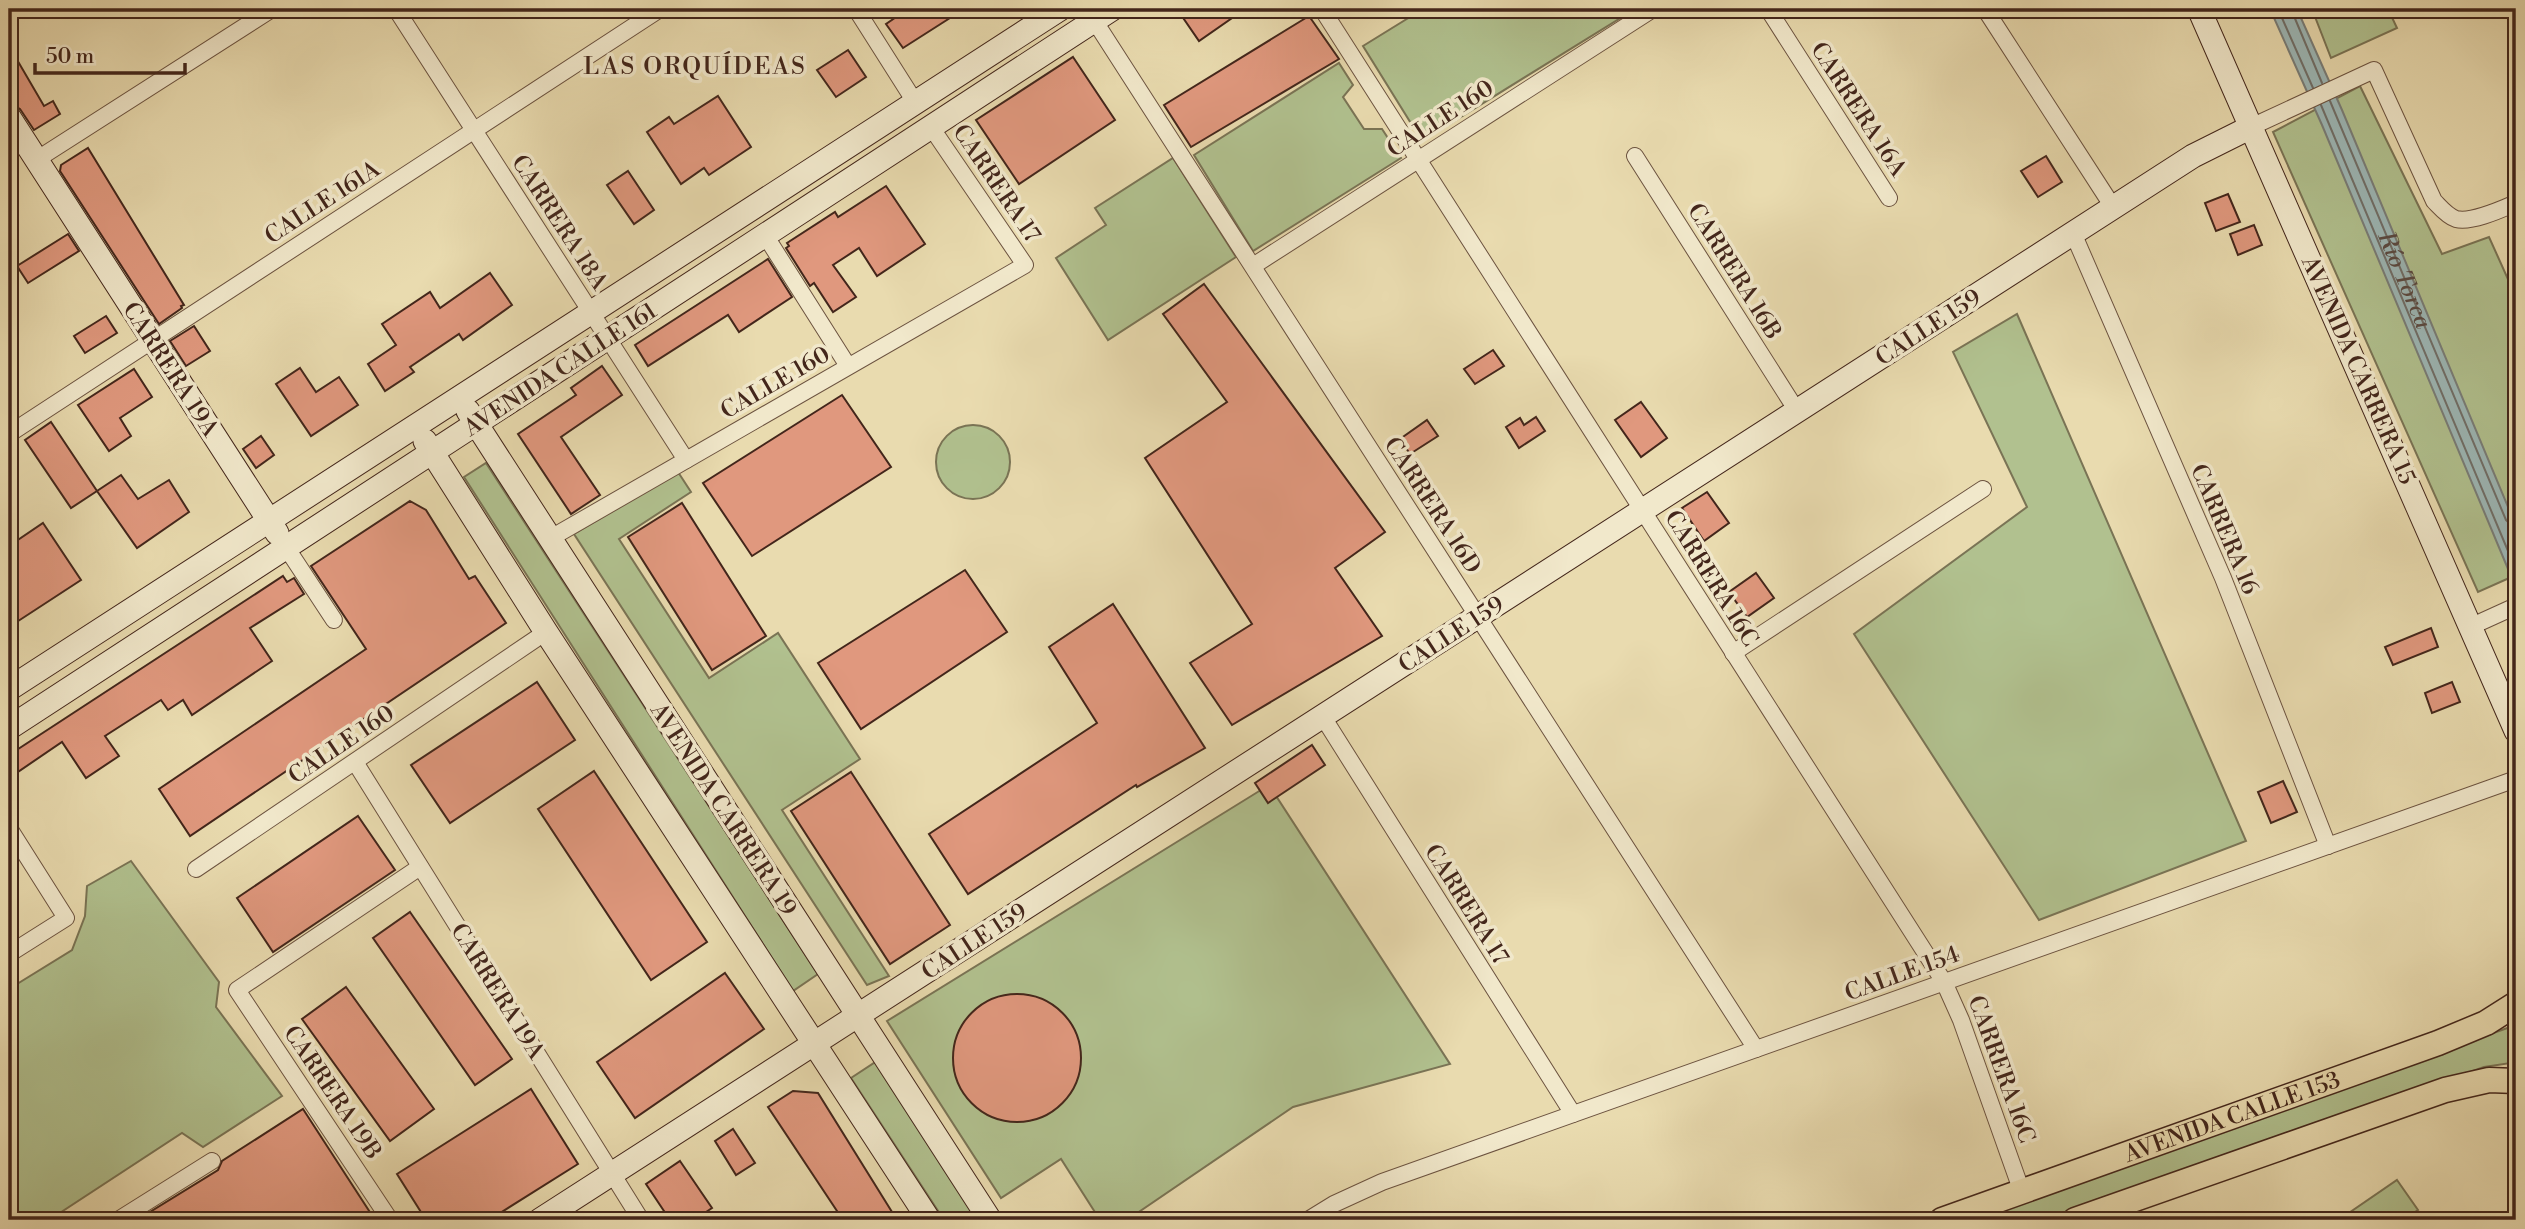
<svg xmlns="http://www.w3.org/2000/svg" width="2525" height="1229" font-family="'Libre Bodoni',serif">
  <rect width="100%" height="100%" fill="#e9dbaf"/>
  <filter id="stains"><feTurbulence type="fractalNoise" baseFrequency=".00286" numOctaves="4"/><feColorMatrix values="0 0 0 0 .2 0 0 0 0 .09 0 0 0 0 .02 0 0 0 .5 -.17"/></filter>
  <radialGradient id="worn" r=".72"><stop offset=".6" stop-color="#630" stop-opacity="0"/><stop offset="1" stop-color="#630" stop-opacity=".3"/></radialGradient>
  <!-- green -->
  <g fill="#b1c18f" stroke="#7a7455" stroke-width="2">
    <path d="M1423,9h88l4,5 9,-5h111l-213,132 -59,-95z"/>
    <path d="M2312,9h76l9,19 -66,30z"/>
    <path d="M1339,63l14,22 -10,12 21,32h18l19,29 -148,93 -59,-96z"/>
    <path d="M2360,86l82,168 47,-17 27,60v278l-38,17 -205,-460z"/>
    <path d="M1173,158l63,99 -128,83 -52,-82 50,-33 -11,-17z"/>
    <path d="M2017,314l229,527 -207,79 -185,-286 173,-127 -74,-155z"/>
    <circle cx="973" cy="462" r="37"/>
    <path d="M486,463l332,511 -25,17 -329,-514z"/>
    <path d="M678,472l13,20 -72,47 90,139 69,-45 82,126 -78,51 107,166 -22,9 -293,-451z"/>
    <path d="M1269,785l181,279 -157,43 -166,113h-27l-39,-61 -60,39 -114,-177z"/>
    <path d="M131,861l88,121 -3,25 66,89 -79,51 -21,-14 -133,87h-40v-231l63,-39 13,-34 2,-30z"/>
    <path d="M2513,1026l-2,37 -27,4 -429,153h-86z"/>
    <path d="M877,1061l103,159h-36l-93,-142z"/>
    <path d="M2397,1180l21,30 -15,10h-58l-2,-3z"/>
  </g>
  <!-- water -->
  <path fill="#9db8b7" stroke="#797e79" stroke-width="2" d="M2270,9h27l45,101 174,416v62l-194,-463z"/>
  <g fill="none" stroke-linecap="round" stroke-linejoin="round">
    <!-- shore -->
    <g stroke="#706f69" stroke-width="2">
      <path d="M2278,9l35,79"/>
      <path d="M2291,9l31,74"/>
      <path id="s1" d="M2330,101l176,419 5,5h5"/>
      <path d="M2321,105l195,465"/>
    </g>
  </g>
  <!-- building -->
  <g fill="#e0987e" stroke="#43261b" stroke-width="2">
    <path d="M908,9h56l-61,39 -17,-24z"/>
    <path d="M1177,9h68l-46,32z"/>
    <path d="M1309,16l30,43 -148,88 -27,-42z"/>
    <path d="M9,46l35,60 9,-5 7,13 -26,16 -14,-21 -11,-6z"/>
    <path d="M848,50l18,27 -30,20 -19,-27z"/>
    <path d="M1073,57l42,63 -96,64 -43,-64z"/>
    <path d="M718,96l33,51 -42,28 -5,-7 -23,16 -34,-52 22,-15 5,7z"/>
    <path d="M88,148l96,157 -3,1 1,2 -23,16 -99,-153 1,-6z"/>
    <path d="M2046,156l16,26 -24,15 -17,-26z"/>
    <path d="M628,171l26,39 -20,14 -27,-39z"/>
    <path d="M886,186l39,58 -48,32 -18,-28 -26,17 23,32 -23,15 -19,-29 -4,3 -24,-38 3,-2 -2,-3 48,-31 3,5z"/>
    <path d="M2228,194l12,28 -24,9 -11,-28z"/>
    <path d="M2254,225l8,20 -24,10 -8,-21z"/>
    <path d="M68,234l11,17 -51,32 -11,-17z"/>
    <path d="M768,259l24,38 -53,35 -11,-17 -80,51 -13,-21z"/>
    <path d="M490,273l22,32 -49,35 -4,-6 -49,33 4,5 -29,19 -17,-27 28,-19 -14,-21 48,-32 10,16z"/>
    <path d="M1204,284l181,248 -50,36 47,68 -150,89 -42,-62 62,-39 -107,-166 82,-56 -64,-88z"/>
    <path d="M106,316l11,17 -32,20 -11,-17z"/>
    <path d="M194,326l16,25 -24,15 -16,-25z"/>
    <path d="M1493,350l11,16 -29,18 -11,-15z"/>
    <path d="M602,366l20,29 -61,42 39,58 -29,19 -53,-80 58,-39 -5,-7z"/>
    <path d="M300,368l16,24 23,-15 19,28 -47,31 -35,-52z"/>
    <path d="M134,369l18,28 -32,21 11,18 -22,15 -31,-46z"/>
    <path d="M842,395l49,72 -139,89 -49,-73z"/>
    <path d="M1641,402l26,36 -26,19 -26,-37z"/>
    <path d="M1536,417l9,14 -26,17 -13,-21 14,-9 4,7z"/>
    <path d="M1427,420l11,16 -28,18 -10,-15z"/>
    <path d="M51,422l46,69 -26,17 -46,-68z"/>
    <path d="M261,436l13,19 -18,13 -13,-19z"/>
    <path d="M121,475l17,24 31,-19 20,32 -52,36 -40,-57z"/>
    <path d="M1707,492l22,31 -25,18 -22,-33z"/>
    <path d="M410,501l16,9 43,69 6,-3 31,47 -316,213 -31,-47 207,-140 -55,-83z"/>
    <path d="M682,503l84,133 -54,34 -84,-133z"/>
    <path d="M43,523l38,57 -72,47v-81z"/>
    <path d="M965,570l42,62 -146,97 -43,-66z"/>
    <path d="M1756,573l18,25 -27,19 -18,-25z"/>
    <path d="M283,576l4,6 7,-4 10,16 -54,34 22,33 -80,54 -9,-15 -15,10 -7,-10 -56,36 14,20 -33,22 -24,-36 -53,36v-23z"/>
    <path d="M1113,604l92,144 -68,39 -1,-2 -168,109 -39,-60 168,-111 -48,-76z"/>
    <path d="M2431,628l7,19 -45,18 -8,-18z"/>
    <path d="M537,682l38,58 -125,83 -39,-58z"/>
    <path d="M2452,682l8,20 -28,11 -7,-20z"/>
    <path d="M1312,745l13,20 -57,38 -13,-20z"/>
    <path d="M594,771l113,171 -56,38 -113,-171z"/>
    <path d="M851,772l99,153 -60,39 -99,-153z"/>
    <path d="M2283,781l14,31 -26,11 -13,-31z"/>
    <path d="M358,816l37,54 -122,82 -36,-54z"/>
    <path d="M410,912l102,147 -37,26 -102,-147z"/>
    <path d="M725,973l39,56 -129,89 -38,-56z"/>
    <path d="M346,987l88,122 -44,32 -88,-122z"/>
    <circle cx="1017" cy="1058" r="64"/>
    <path d="M531,1089l47,75 -89,56h-63l-29,-46z"/>
    <path d="M793,1091l25,2 79,127h-54l-75,-113z"/>
    <path d="M303,1109l72,111h-238l81,-50 4,-9z"/>
    <path d="M733,1129l22,34 -19,12 -21,-34z"/>
    <path d="M680,1161l32,47 -18,12h-24l-24,-36z"/>
  </g>
  <g fill="none" stroke-linecap="round" stroke-linejoin="round">
    <defs>
      <g id="street">
        <path d="M396,9l290,451"/>
        <path d="M856,9l59,93"/>
        <path d="M1322,9l622,973 17,38 61,172"/>
        <path d="M1768,9l121,189"/>
        <path d="M1985,9l128,198"/>
        <path d="M1094,20l662,1029"/>
        <path d="M2251,127l123,-57 60,131c6,6 13,15 22,18 16,4 46,-10 60,-16"/>
        <path d="M1635,156l162,255"/>
        <path d="M36,160l236,-151"/>
        <path d="M2073,233l150,345 105,268"/>
        <path d="M765,235l83,131"/>
        <path d="M1253,266l400,-257"/>
        <path d="M9,434l651,-425"/>
        <path d="M549,539l476,-274 -94,-138"/>
        <path d="M286,547l48,73"/>
        <path d="M2472,626l44,-20"/>
        <path d="M1733,653l250,-164"/>
        <path d="M1323,717l250,397"/>
        <path d="M355,762l286,458"/>
        <path d="M9,828l57,90 -57,36"/>
        <path d="M196,869l350,-237"/>
        <path d="M118,1220l94,-59"/>
        <path d="M390,1220l-153,-230 183,-123"/>
        <path d="M1308,1220l26,-16 48,-22 1134,-403"/>
      </g>
      <g id="secondary">
        <path d="M2199,9l317,722"/>
        <path d="M9,117l268,416"/>
        <path d="M468,411l522,809"/>
        <path d="M425,441l121,191 383,588"/>
        <path d="M9,689l1051,-680"/>
        <path d="M9,728l1103,-719"/>
        <path d="M540,1220l1653,-1064 58,-29"/>
      </g>
      <g id="primary">
        <path id="s2" d="M1942,1220l496,-177 48,-20 30,-19"/>
        <path d="M2075,1220l370,-130 44,-10 27,1"/>
      </g>
    </defs>
    <!-- street casing -->
    <use href="#street" stroke="#6c5340" stroke-width="18"/>
    <!-- secondary casing -->
    <use href="#secondary" stroke="#43261b" stroke-width="25"/>
    <!-- primary casing -->
    <use href="#primary" stroke="#43261b" stroke-width="27"/>
    <!-- street -->
    <use href="#street" stroke="#f1e8cb" stroke-width="16"/>
    <!-- secondary -->
    <use href="#secondary" stroke="#f1e8cb" stroke-width="23"/>
    <!-- primary -->
    <use href="#primary" stroke="#e9dbaf" stroke-width="24"/>
  </g>
  <g text-anchor="middle" stroke-width="7" stroke-linejoin="round" paint-order="stroke">
    <!-- street labels -->
    <g font-size="23" fill="#43261b" stroke="#f1e8cb">
      <text transform="translate(1859 109) rotate(57)" y="8">CARRERA 16A</text>
      <text transform="translate(1440 118) rotate(-33)" y="8">CALLE 160</text>
      <text transform="translate(997 183) rotate(56)" y="8">CARRERA 17</text>
      <text transform="translate(322 202) rotate(-33)" y="8">CALLE 161A</text>
      <text transform="translate(560 222) rotate(57)" y="8">CARRERA 18A</text>
      <text transform="translate(1735 271) rotate(58)" y="8">CARRERA 16B</text>
      <text transform="translate(1928 327) rotate(-33)" y="8">CALLE 159</text>
      <text transform="translate(171 369) rotate(57)" y="8">CARRERA 19A</text>
      <text transform="translate(560 369) rotate(-33)" y="8">AVENIDA CALLE 161</text>
      <text transform="translate(2359 370) rotate(66)" y="8">AVENIDA CARRERA 15</text>
      <text transform="translate(775 382) rotate(-30)" y="8">CALLE 160</text>
      <text transform="translate(1433 505) rotate(57)" y="8">CARRERA 16D</text>
      <text transform="translate(2225 529) rotate(67)" y="8">CARRERA 16</text>
      <text transform="translate(1712 578) rotate(58)" y="8">CARRERA 16C</text>
      <text transform="translate(1451 634) rotate(-33)" y="8">CALLE 159</text>
      <text transform="translate(341 744) rotate(-34)" y="8">CALLE 160</text>
      <text transform="translate(724 809) rotate(57)" y="8">AVENIDA CARRERA 19</text>
      <text transform="translate(1467 904) rotate(58)" y="8">CARRERA 17</text>
      <text transform="translate(974 941) rotate(-33)" y="8">CALLE 159</text>
      <text transform="translate(1902 973) rotate(-20)" y="8">CALLE 154</text>
      <text transform="translate(498 991) rotate(58)" y="8">CARRERA 19A</text>
      <text transform="translate(2002 1069) rotate(70)" y="8">CARRERA 16C</text>
      <text transform="translate(333 1092) rotate(56)" y="8">CARRERA 19B</text>
      <text dy="8" stroke="none"><textPath href="#s2" startOffset="308">AVENIDA CALLE 153</textPath></text>
    </g>
    <!-- neighbourhood labels -->
    <g font-size="24" letter-spacing="2" fill="#43261b" stroke="#f1e8cb">
      <text x="695" y="74">LAS ORQUÍDEAS</text>
    </g>
    <!-- water labels -->
    <g font-size="24" font-style="italic" fill="#5a4a42" stroke="#f1e8cb">
      <text dy="8" stroke="none"><textPath href="#s1" startOffset="194">Río Torca</textPath></text>
    </g>
  </g>
  <!-- margin -->
  <rect width="2525" height="1229" fill="none" stroke="#e9dbaf" stroke-width="35"/>
  <rect x="10" y="10" width="2504" height="1208" fill="none" stroke="#43261b" stroke-width="3.5"/>
  <rect x="18" y="18" width="2490" height="1194" fill="none" stroke="#43261b" stroke-width="2"/>
  <!-- scale -->
  <path d="M35 63v10h150v-10" fill="none" stroke="#43261b" stroke-width="3.5"/>
  <text x="46" y="63" font-size="21" fill="#43261b" stroke="#f1e8cb" stroke-width="5" paint-order="stroke">50 m</text>
  <rect width="100%" height="100%" filter="url(#stains)"/>
  <rect width="100%" height="100%" fill="url(#worn)"/>
</svg>
